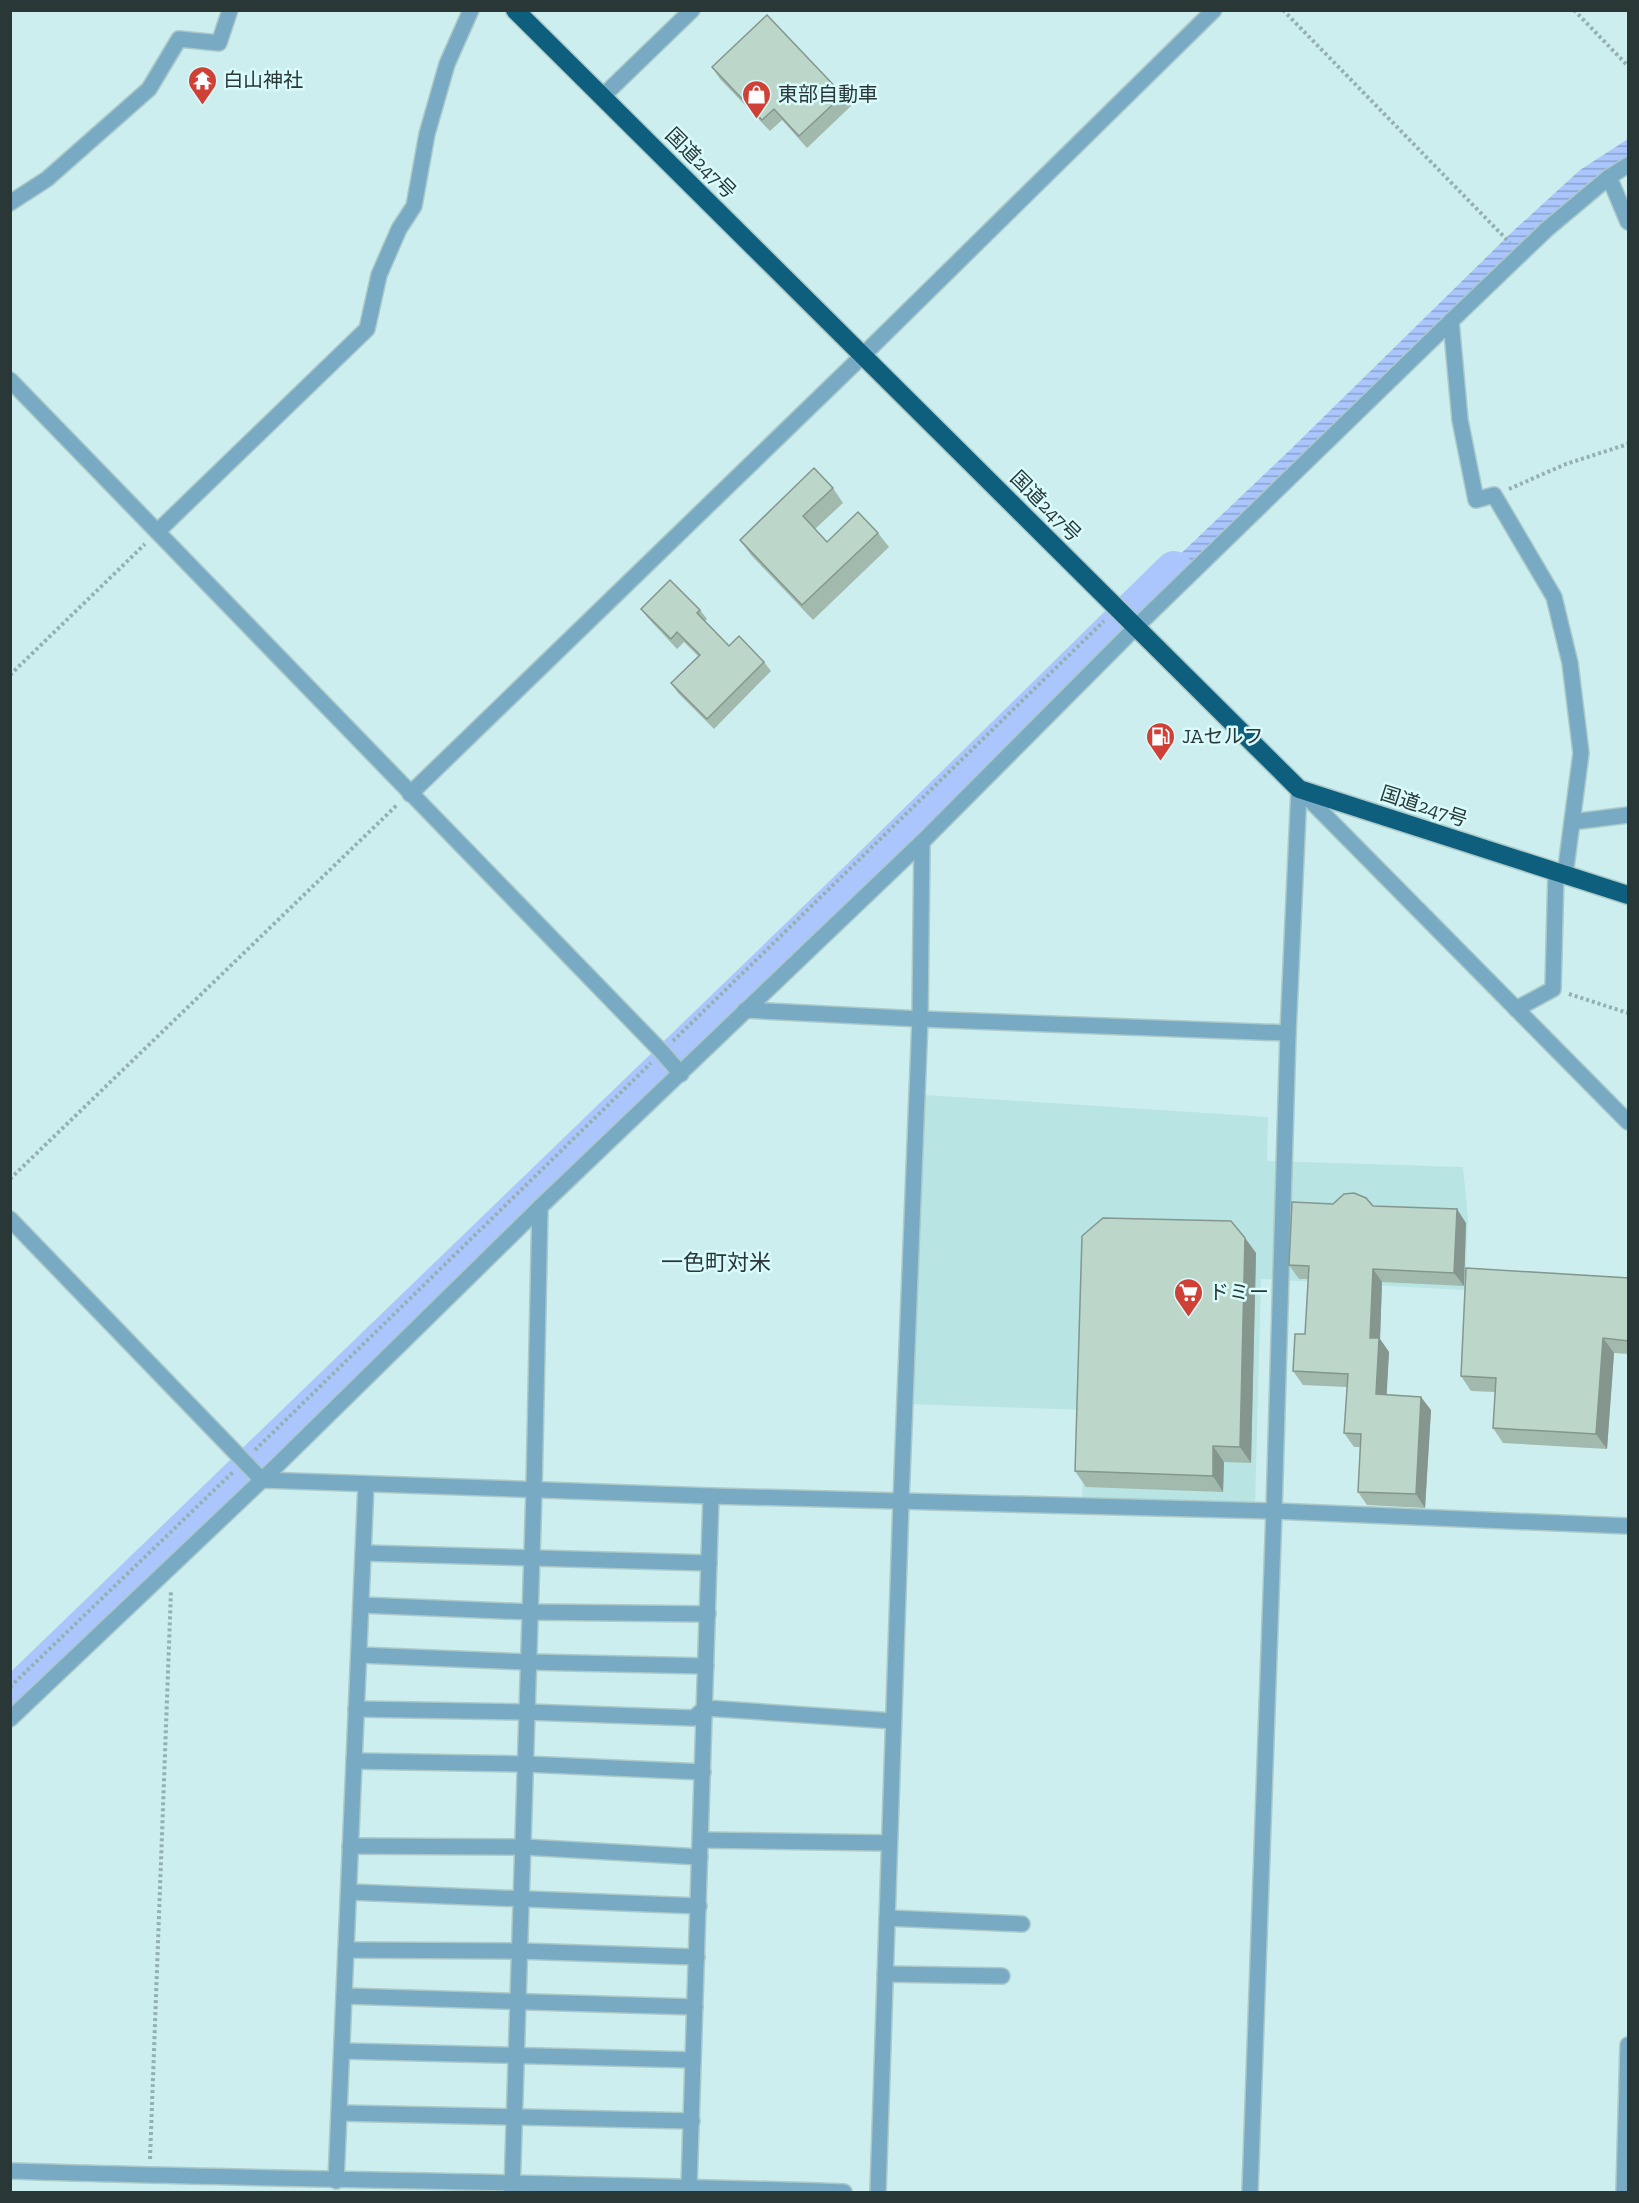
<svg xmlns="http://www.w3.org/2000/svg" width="1639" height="2203" font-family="'Zilla Slab','Noto Sans JP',serif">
  <defs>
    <pattern id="water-rules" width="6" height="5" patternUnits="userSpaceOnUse" patternTransform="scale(1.5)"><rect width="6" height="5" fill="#aac6fd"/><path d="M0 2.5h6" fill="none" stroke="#8aa2ce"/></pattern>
  </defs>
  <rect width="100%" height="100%" fill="#cee"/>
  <!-- built -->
  <path fill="#b8e4e4" d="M925,1095l343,22 -1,44 196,6 5,52 -3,71 -204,-11 -6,226 -173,-7 4,-88 -175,-6z"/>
  <!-- water -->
  <path fill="url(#water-rules)" d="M1628,139v17c-39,25 -73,55 -108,87l-377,366 -11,-9 159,-151 219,-215 70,-64z"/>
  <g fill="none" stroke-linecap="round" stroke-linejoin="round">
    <!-- river -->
    <path stroke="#aac6fd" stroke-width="38" d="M10,1699l847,-818 317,-311"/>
    <defs>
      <g id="minor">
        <path d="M603,96l89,-86"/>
        <path d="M1609,177l19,45"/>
        <path d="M10,203l37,-24 102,-90 30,-50 40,4 11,-33"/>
        <path d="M1451,321l9,99 16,80 18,-5 60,102 16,66 11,90 -16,122"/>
        <path d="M10,380l652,672 19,22"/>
        <path d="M158,531l209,-202 12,-54 20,-46 15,-23 13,-72 20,-70 24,-54"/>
        <path d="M1299,789l329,333"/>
        <path d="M410,794l443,-429 361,-355"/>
        <path d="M1572,822l56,-7"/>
        <path d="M1516,1009l37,-20 3,-117"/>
        <path d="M745,1010l175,9 368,14"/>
        <path d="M10,1219l252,261 449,16 563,15 354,15"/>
        <path d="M363,1553l346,10"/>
        <path d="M361,1605l169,7 178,2"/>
        <path d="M359,1655l170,7 177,4"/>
        <path d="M356,1709l171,3 167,6 11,-10 188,13"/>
        <path d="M10,1719l252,-239 278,-273 382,-365 214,-215 315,-306 96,-92 62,-52 19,-12"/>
        <path d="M354,1761l171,3 178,8"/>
        <path d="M701,1840l188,3"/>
        <path d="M350,1846l173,1 177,10"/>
        <path d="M349,1892l350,14"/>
        <path d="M887,1918l135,6"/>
        <path d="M346,1950l173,1 178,6"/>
        <path d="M885,1974l117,2"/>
        <path d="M344,1996l351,11"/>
        <path d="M342,2051l351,9"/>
        <path d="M339,2113l353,8"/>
        <path d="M10,2171c278,9 556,11 834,21"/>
        <path d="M336,2181l30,-697"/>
        <path d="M689,2187l22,-691"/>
        <path d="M512,2192l22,-702 6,-283"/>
        <path d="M878,2192l23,-691 19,-482 2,-177"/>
        <path d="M1250,2192l24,-681 14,-478 11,-244"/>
        <path d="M1624,2192l4,-147"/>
      </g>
      <path id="highway" d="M515,10l784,779 329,106"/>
    </defs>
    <!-- minor casing -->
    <use href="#minor" stroke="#abc9c9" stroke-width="18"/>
    <!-- highway casing -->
    <use href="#highway" stroke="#abc9c9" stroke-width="21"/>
    <!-- path -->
    <g stroke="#95b0b0" stroke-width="4" stroke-dasharray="3 3" stroke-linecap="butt">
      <path d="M1283,10l227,233"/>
      <path d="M1574,10l54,56"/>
      <path d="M1509,489l57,-25 62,-20"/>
      <path d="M10,675l135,-131"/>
      <path d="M1569,994l59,19"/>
      <path d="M673,1041l431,-420"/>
      <path d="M10,1179l388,-375"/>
      <path d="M255,1450l396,-387"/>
      <path d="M10,1687l223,-215"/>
      <path d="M150,2159l21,-568"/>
    </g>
    <!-- minor -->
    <use href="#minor" stroke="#78aac4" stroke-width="15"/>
    <!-- highway -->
    <use href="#highway" stroke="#0e5f7e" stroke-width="18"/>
  </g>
  <!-- wall -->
  <g fill="#a2b9ad">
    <path d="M712,67l131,28 8,11 -44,42 -25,-28 -12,11 -50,-52z"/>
    <path d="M833,488l10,15 -28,26 12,13 51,-9 11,14 -76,73 -62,-65 -11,-15z"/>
    <path d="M641,609l59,1 7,9 -2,2 24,25 35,16 7,9 -57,58 -36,-36 -7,-10 27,-27 -14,-14 -7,7 -29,-31z"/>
    <path d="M1373,1206l93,17 -2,63 -82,-4 -2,57 9,13 -3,43 45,15 -6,98 -58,-3 -9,-13 2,-45h-6l-10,-14 3,-46 -44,-2 -10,-14 12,-37 3,-55h-9l-10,-14z"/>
    <path d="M1245,1238l11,15 -5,210 -27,-1 -1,30 -137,-5 -11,-16z"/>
    <path d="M1629,1278v76l-15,-1 -7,96 -104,-6 -10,-15 2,-36 -24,-1 -10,-15z"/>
  </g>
  <!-- shaded-wall -->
  <g fill="#84968d">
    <path d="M1457,1209l9,14 -2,63 -10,-13z"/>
    <path d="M1245,1238l11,15 -5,210 -11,-16z"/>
    <path d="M1373,1269l9,13 -2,57 9,13 -3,56 -10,-14 -6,-56z"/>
    <path d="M1603,1338l11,15 -7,96 -11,-15z"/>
    <path d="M1421,1397l10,13 -6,98 -9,-14z"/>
    <path d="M1213,1446l11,16 -1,30 -10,-16z"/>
  </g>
  <!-- building -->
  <g fill="#bcd7c9" stroke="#84968d" stroke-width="1.5">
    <path d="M767,15l76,80 -44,41 -25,-27 -12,11 -50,-53z"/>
    <path d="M814,468l19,20 -30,28 24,26 31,-30 20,21 -76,72 -62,-65z"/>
    <path d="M670,580l30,30 -3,3 32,33 10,-10 25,26 -57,57 -36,-36 29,-28 -23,-23 -6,7 -30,-30z"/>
    <path d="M1354,1193l12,5 7,8 84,3 -3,64 -81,-4 -3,69h9l-3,56 45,3 -5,97 -58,-2 3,-58 -17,-1 4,-59 -55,-3 2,-37h10l4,-68 -20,-1 3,-63 41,2 11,-10z"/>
    <path d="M1103,1218l128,3 14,17 -5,209 -27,-1v30l-138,-5 7,-235z"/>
    <path d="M1466,1268l163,10v63l-26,-3 -7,96 -103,-6 3,-50 -35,-2z"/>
  </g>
  <!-- icons -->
  <defs>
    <symbol id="temple-pin" viewBox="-11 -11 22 30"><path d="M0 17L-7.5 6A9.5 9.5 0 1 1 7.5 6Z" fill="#cf4137" stroke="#d9fbfb"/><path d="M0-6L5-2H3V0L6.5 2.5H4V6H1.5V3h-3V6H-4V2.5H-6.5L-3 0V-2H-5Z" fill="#fff"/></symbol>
    <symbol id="shop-pin" viewBox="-11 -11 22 30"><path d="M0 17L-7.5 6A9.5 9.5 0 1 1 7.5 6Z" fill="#cf4137" stroke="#d9fbfb"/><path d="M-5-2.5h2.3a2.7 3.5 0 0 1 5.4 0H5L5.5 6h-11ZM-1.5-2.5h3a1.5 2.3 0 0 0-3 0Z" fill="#fff"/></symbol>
    <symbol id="fuel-pin" viewBox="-11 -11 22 30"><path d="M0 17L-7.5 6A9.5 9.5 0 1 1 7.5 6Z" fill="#cf4137" stroke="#d9fbfb"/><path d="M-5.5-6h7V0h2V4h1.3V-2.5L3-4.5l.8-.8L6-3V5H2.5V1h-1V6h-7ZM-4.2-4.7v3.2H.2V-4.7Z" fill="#fff"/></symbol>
    <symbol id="supermarket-pin" viewBox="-11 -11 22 30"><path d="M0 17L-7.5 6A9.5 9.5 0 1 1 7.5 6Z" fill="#cf4137" stroke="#d9fbfb"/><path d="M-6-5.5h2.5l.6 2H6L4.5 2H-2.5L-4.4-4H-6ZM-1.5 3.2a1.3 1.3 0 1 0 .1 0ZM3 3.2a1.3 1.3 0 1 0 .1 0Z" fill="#fff"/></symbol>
  </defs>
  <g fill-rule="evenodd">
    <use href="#temple-pin" x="186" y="64" width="33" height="45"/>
    <use href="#shop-pin" x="740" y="78" width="33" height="45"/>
    <use href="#fuel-pin" x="1144" y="720" width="33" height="45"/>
    <use href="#supermarket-pin" x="1172" y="1276" width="33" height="45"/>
  </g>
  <g text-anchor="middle" stroke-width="5" stroke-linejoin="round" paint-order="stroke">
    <!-- poi labels -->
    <g font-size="20" fill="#293737" stroke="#d9fbfb" text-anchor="start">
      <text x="223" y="87">白山神社</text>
      <text x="778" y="101">東部自動車</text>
      <text x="1182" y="743">JAセルフ</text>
      <text x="1209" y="1299">ドミー</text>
    </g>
    <!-- street labels -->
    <g font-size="20" fill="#293737" stroke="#d9fbfb">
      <text transform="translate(701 163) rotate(45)" y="7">国道247号</text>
      <text transform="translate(1046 506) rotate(45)" y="7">国道247号</text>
      <text transform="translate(1424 806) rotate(18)" y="7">国道247号</text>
    </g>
    <!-- quarter labels -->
    <g font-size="22" fill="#293737" stroke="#d9fbfb">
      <text x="716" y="1270">一色町対米</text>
    </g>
  </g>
  <!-- border -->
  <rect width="1639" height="2203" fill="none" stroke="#293737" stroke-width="24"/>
</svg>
